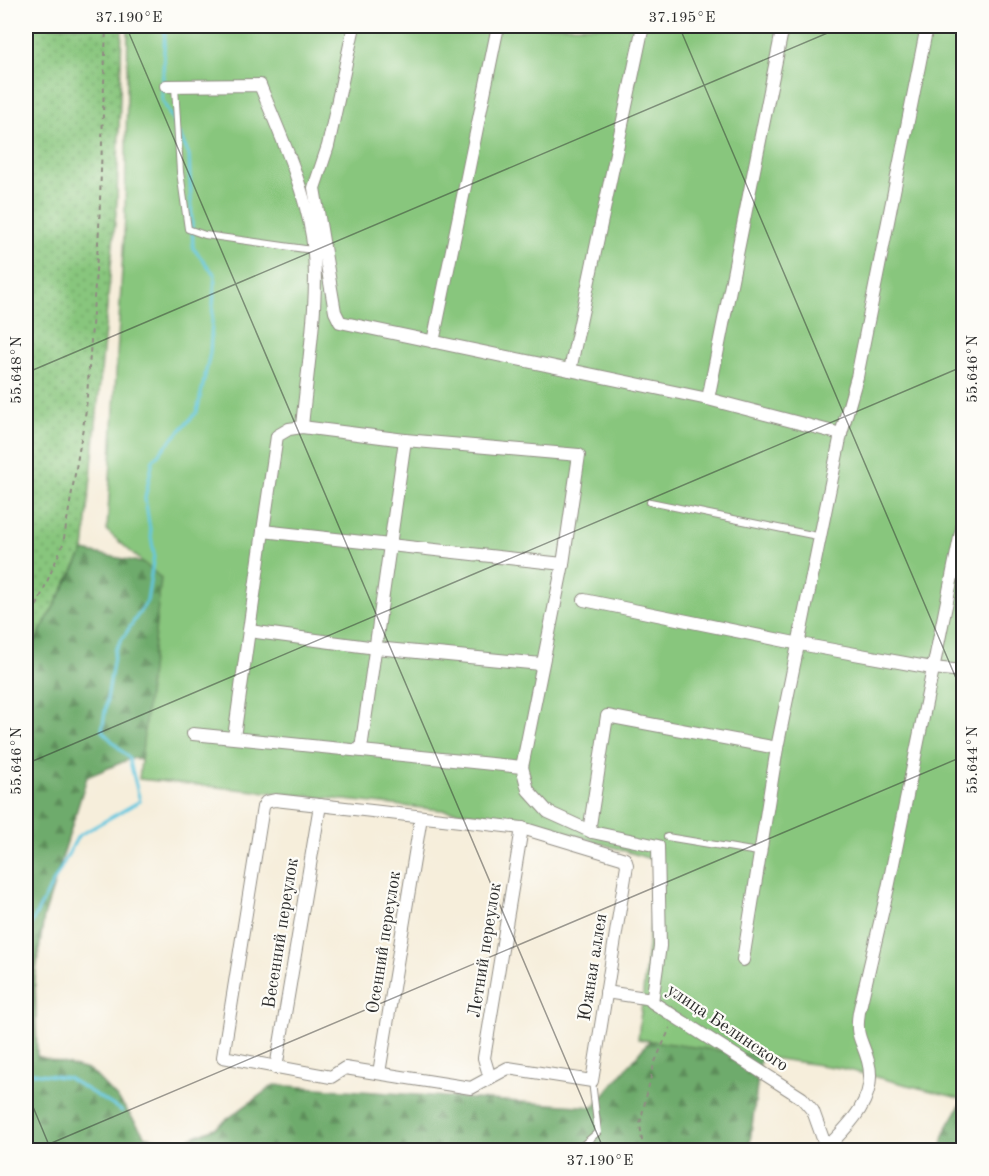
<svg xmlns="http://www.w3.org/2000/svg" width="989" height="1176" font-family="'Old Standard TT',serif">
  <defs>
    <pattern id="grass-dots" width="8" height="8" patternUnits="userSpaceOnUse" patternTransform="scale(1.5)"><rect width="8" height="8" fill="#88c67d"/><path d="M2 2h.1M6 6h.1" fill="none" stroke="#6fa167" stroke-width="1.8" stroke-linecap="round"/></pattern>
    <pattern id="forest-firs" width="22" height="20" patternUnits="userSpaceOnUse" patternTransform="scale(1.5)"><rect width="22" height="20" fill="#6eab6c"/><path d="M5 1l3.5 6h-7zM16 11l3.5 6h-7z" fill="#5b8b59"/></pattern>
  </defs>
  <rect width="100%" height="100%" fill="#fdfcf7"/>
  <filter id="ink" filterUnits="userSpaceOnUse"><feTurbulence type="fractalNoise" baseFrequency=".0167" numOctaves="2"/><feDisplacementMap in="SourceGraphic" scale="12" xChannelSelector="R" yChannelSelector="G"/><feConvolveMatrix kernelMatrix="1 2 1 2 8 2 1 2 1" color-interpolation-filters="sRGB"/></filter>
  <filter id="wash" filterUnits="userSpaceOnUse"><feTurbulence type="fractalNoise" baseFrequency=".008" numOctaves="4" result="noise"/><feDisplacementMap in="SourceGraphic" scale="24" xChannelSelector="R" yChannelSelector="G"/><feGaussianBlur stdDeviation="1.35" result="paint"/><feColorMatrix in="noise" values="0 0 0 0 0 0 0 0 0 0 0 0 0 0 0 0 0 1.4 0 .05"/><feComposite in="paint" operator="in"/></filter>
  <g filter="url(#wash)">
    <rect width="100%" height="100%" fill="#f6eedb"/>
    <!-- grass -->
    <path fill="url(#grass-dots)" stroke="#5a7854" stroke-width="1.5" d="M26,26h96l-5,176 -33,349 -58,107z"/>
    <!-- forest -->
    <g fill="url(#forest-firs)" stroke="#4c6b4c" stroke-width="1.5">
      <path d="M84,551l149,30 -62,182 -39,-5 -45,19 -43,140 -9,62 2,77 54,15 29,30 26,36 37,4 32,-13 59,-43 320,22 91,-109 82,8 -18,144h-723v-492z"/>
      <path d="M963,1100v50h-22l4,-19z"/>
    </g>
    <!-- garden -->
    <path fill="#88c67d" stroke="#5a7854" stroke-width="1.5" d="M128,26h835v1073l-123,-31 -202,-29 19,-178 -137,-43 -381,-39 22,-201 -54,-47 18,-314z"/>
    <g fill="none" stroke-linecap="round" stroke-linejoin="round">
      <!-- stream -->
      <g stroke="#62c7e0" stroke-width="3">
        <path d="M165,26l-3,73 13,26"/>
        <path d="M26,954l5,-30 47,-88 62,-35 -11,-43 -27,-27 13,-81 32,-49 7,-46 -9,-57 8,-38 44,-48 13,-59 5,-78 -22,-27 -4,-93 -10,-21"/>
        <path d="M26,1072l42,6 54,33"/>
      </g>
    </g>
  </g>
  <g filter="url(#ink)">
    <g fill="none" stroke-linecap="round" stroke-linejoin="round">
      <defs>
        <g id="service">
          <path d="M175,86l5,86 8,57 17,6 107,15"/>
          <path d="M650,502l172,35"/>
          <path d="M667,837l91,15"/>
          <path d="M577,1150l21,-18 -6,-51"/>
        </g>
        <g id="minor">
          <path d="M354,26l-26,120 -14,42 21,124 5,10 368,77 133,35"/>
          <path d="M166,86l94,-1c19,47 44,100 52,151 9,57 -5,133 -10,191"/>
          <path d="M433,342l65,-316"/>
          <path d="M570,370l73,-344"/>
          <path d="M708,399l75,-373"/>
          <path d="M405,440l-103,-13 -13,2 -12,7 -14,95 300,33"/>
          <path d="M584,600l216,44 132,24 32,3"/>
          <path d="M249,631l127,17 165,16"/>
          <path d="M193,734l329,33 6,23 20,22 44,20"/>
          <path d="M234,737l29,-206"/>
          <path d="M777,748l-170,-32 -17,109 2,7 66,14 2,100 -8,56 150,96 11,13 14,39"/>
          <path d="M361,749l44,-309 174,15 -16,109 -41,203"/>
          <path d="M275,800l247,28 103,31 2,6 -35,216 -84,-13 -37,20 -126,-20 -14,9 -108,-20 40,-250 3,-5z"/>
          <path d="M743,960l34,-212 64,-314 16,-57 70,-351"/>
          <path d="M606,992l46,7"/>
          <path d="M276,1068l44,-263"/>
          <path d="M379,1073l42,-256"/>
          <path d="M490,1078l-6,-20 38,-230"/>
          <path d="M826,1148c24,-23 52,-51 42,-87 -6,-22 -13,-24 -9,-49l29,-124 76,-370"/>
        </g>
      </defs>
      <!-- service casing -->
      <use href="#service" stroke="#908c83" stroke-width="8"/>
      <!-- minor casing -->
      <use href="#minor" stroke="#908c83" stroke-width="14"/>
      <!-- path -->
      <g stroke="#908c83" stroke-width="2" stroke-dasharray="4.5 4.5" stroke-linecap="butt">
        <path d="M26,631l37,-87 23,-134 13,-181 7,-203"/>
        <path d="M643,1150l-3,-27 14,-59 16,-36"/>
      </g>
      <!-- service -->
      <use href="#service" stroke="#fff" stroke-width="6"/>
      <!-- minor -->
      <use href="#minor" stroke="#fff" stroke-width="12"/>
    </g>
  </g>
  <!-- ticks -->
  <path fill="none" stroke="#2b2b2b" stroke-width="1.5" stroke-opacity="0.45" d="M126,26l478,1124M679,26l285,671M26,373l818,-347M26,764l938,-398M26,1090l25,60M35,1150l929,-394M956,1150l8,-3"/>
  <g text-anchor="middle" stroke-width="4.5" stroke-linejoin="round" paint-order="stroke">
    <!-- street labels -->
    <g font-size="18" fill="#2b2b2b" stroke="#fdfcf7">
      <text transform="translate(280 933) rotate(-81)" y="6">Весенний переулок</text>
      <text transform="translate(383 942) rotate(-81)" y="6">Осенний переулок</text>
      <text transform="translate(484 950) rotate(-81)" y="6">Летний переулок</text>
      <text transform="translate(592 967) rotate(-81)" y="6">Южная аллея</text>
      <text transform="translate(728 1027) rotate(34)" y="6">улица Белинского</text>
    </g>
  </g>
  <!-- margin -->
  <rect width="989" height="1176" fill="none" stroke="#fdfcf7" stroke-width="66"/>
  <rect x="33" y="33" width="923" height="1110" fill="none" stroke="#2b2b2b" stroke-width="2"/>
  <g font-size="15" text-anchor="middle" fill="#2b2b2b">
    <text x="129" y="22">37.190°E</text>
    <text x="682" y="22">37.195°E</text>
    <text transform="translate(972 369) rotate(-90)" y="5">55.646°N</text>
    <text transform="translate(16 370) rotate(-90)" y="5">55.648°N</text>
    <text transform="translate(972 760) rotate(-90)" y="5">55.644°N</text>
    <text transform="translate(16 761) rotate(-90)" y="5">55.646°N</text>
    <text x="600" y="1165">37.190°E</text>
  </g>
</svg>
